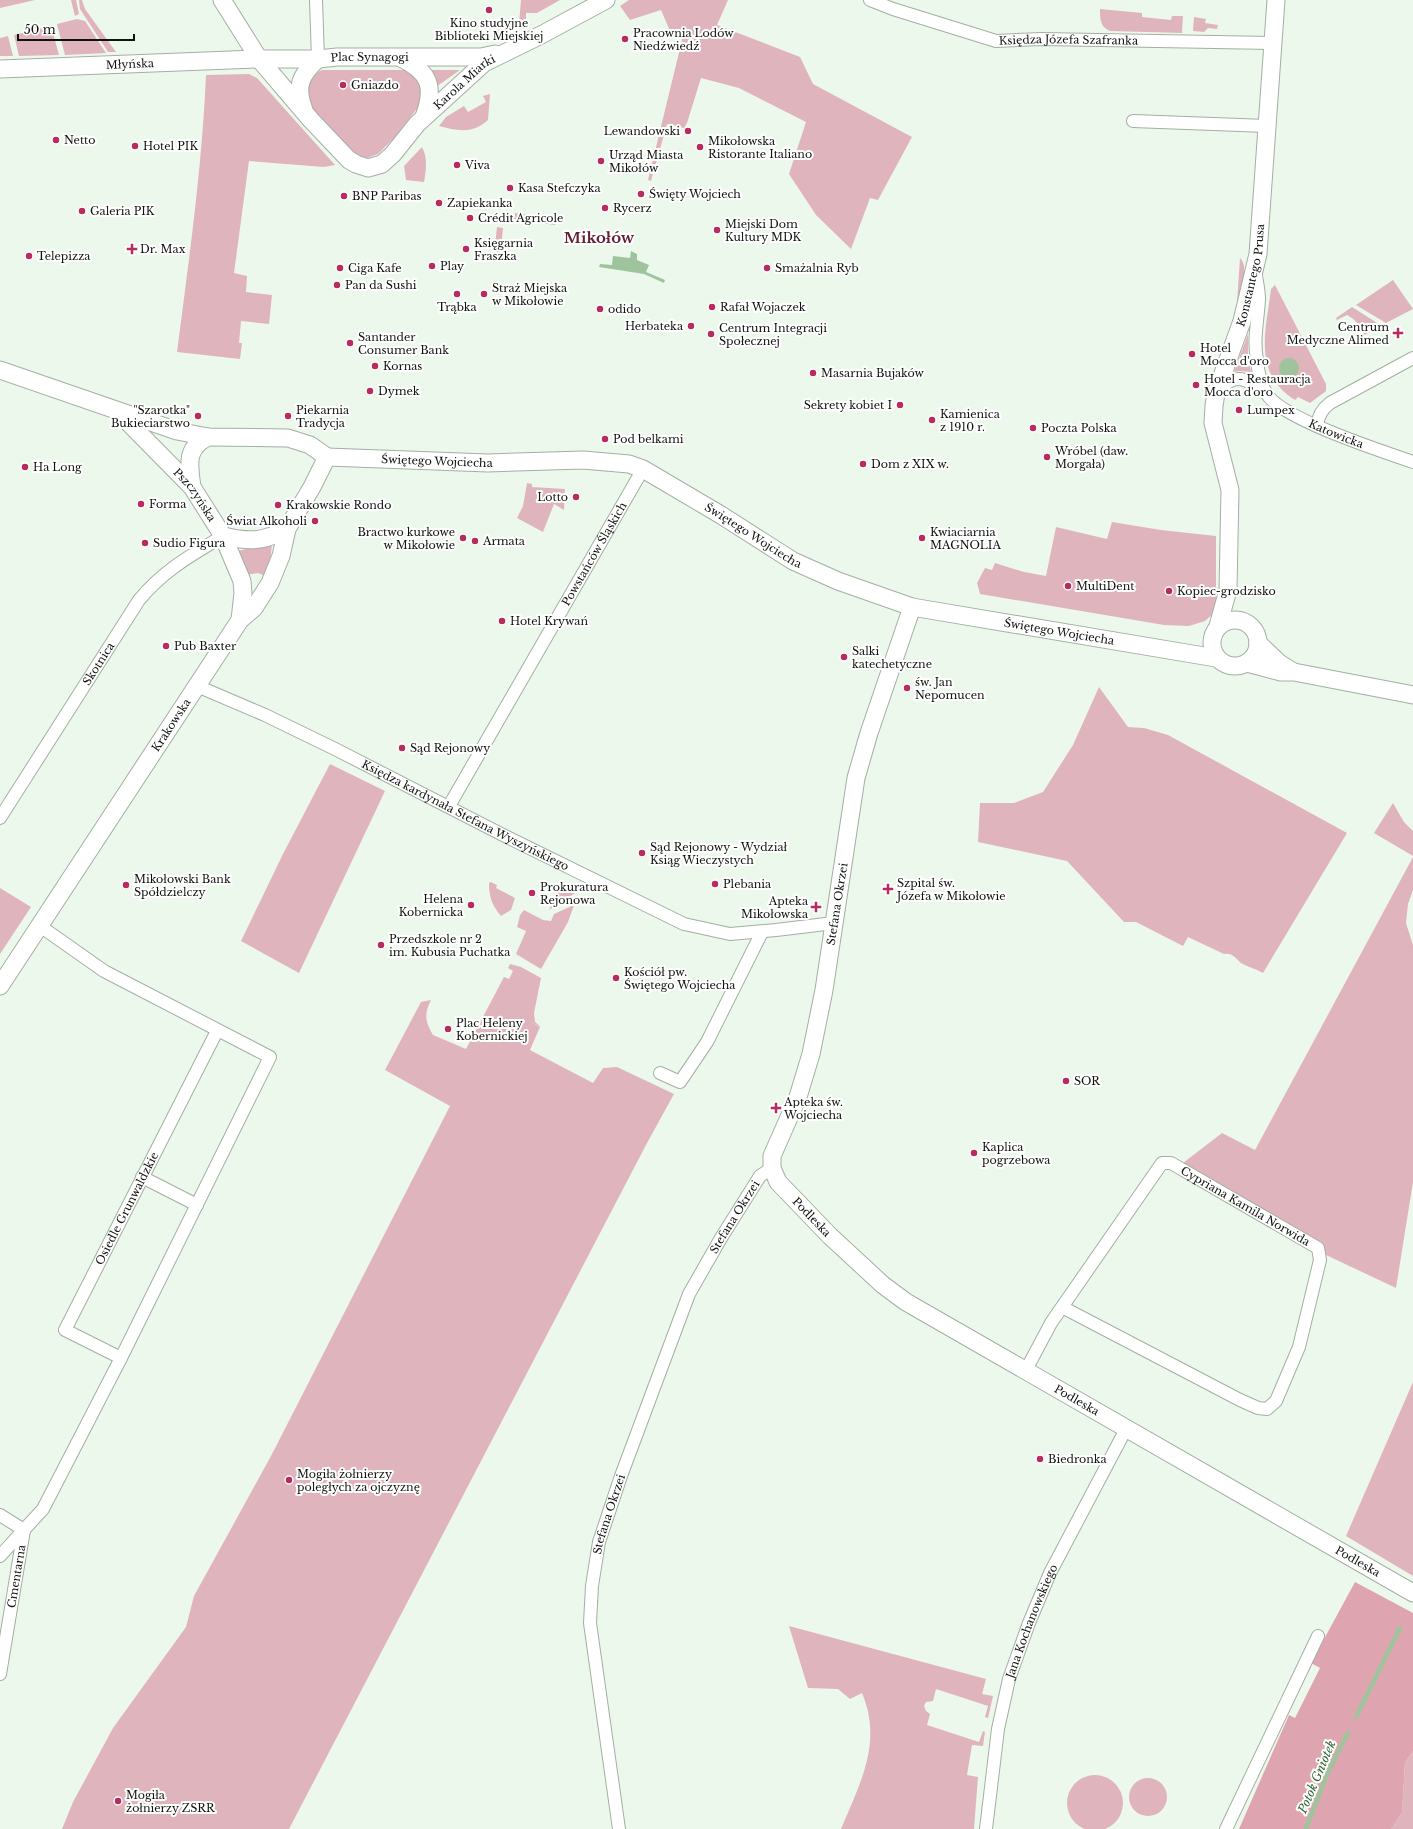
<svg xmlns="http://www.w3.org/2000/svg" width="1413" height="1829" font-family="'Libre Baskerville',serif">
  <rect width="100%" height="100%" fill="#edf8ec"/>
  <!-- green -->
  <g fill="#e0b4bd">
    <path d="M0,0h35l-35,8z"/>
    <path d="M71,0h5l3,14 -4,2z"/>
    <path d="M79,0h3l3,9 31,43h-8l-28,-43z"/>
    <path d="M521,0h39l-23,13h-11v6l-7,4z"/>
    <path d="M629,0h99l-11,25 83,32 13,27 99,53 -34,63 -8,-2 -19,51 -35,-34 -27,-41 17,-52 -67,-34 -38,-10 -14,45 -3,5 -17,-4 -16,57 -3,-1 35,-144 -13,-5 -9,-21 -31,10 -10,-14z"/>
    <path d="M1100,9l42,4v4l29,3 1,-4h11l-1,17 -72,-2c-10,-4 -10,-12 -10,-22z"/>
    <path d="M1194,17l12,2 -1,4 13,2 -1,4 -9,-1 -4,4 -11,-1z"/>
    <path d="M77,19l8,2 21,32 -41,2 -8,-31z"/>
    <path d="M51,26l8,29 -40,1 -5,-21z"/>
    <path d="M8,36l5,20h-13v-18z"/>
    <path d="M322,70h84l5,2 12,15 -3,18 -26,33 -16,16 -11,4 -8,-1 -49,-49 -6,-13 7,-19z"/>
    <path d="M429,70h31l-24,17z"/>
    <path d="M249,74l8,4 78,87 -11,2 -75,-6 -15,112 13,3 -1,16 26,3 -3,29 -28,-3 -2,22h3l-2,16 -63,-7c12,-93 25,-184 29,-277z"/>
    <path d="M490,94l-2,26c-15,14 -31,11 -49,6l7,-9 18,-11 4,6 18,-10 -3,-6z"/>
    <path d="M422,147c6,11 4,23 2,35l-18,-2 -2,-14z"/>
    <path d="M515,213l41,6 -1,6 -41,-6z"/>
    <path d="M497,227l6,1 -3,28 -6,-1z"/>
    <path d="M1240,258c10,10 0,33 -3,45z"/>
    <path d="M1393,280l20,29 -27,14 -30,-18z"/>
    <path d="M1275,285l51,99v7l-16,12 -12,-6 -3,3c-43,-27 -29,-69 -24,-111z"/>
    <path d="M1352,307l30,19 -18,9c-4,-10 -8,-15 -17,-20l-10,5 -1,-2z"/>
    <path d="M1248,334v24l3,14 -11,-1 -6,1z"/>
    <path d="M527,483l5,1v3l33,2 -1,21 -10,-6 -11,28 -26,-14 6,-12z"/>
    <path d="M1112,522l49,8 55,6v65l-3,13 -8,7 -16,5 -25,-1 -184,-31 -3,-11 8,-15 7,2 3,-7 29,9 22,4 10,-49 51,12z"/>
    <path d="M272,544l-2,20 -5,12 -7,-3 -12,2 -9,-24z"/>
    <path d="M1099,687l29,40 16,1 24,7 179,98 -84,140c-7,-4 -15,-6 -22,-10 -6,-5 -8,-10 -17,-9l-36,-17 -5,9 -47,-24h-12l-57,-61 -89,-19 2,-39h34l29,-11 30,-47z"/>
    <path d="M330,764l55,27 -86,182 -58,-32 42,-87z"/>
    <path d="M1393,803l11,19 9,9v25l-39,-23z"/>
    <path d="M1413,857v33l-5,14 -2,19 7,22v237l-17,106 -70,-33 -9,-13 -134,-79 39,-30 33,17z"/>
    <path d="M491,882l6,3 -1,3 19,10 -4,12 -10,6c-9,-11 -12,-19 -12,-33z"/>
    <path d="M561,885l14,6v2l-26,17z"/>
    <path d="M0,888l31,19 -31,47z"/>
    <path d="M574,905l-6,17 -27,47 -25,-15 10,-23 -9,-4 3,-12 4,-5 19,10 8,1 3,-7z"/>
    <path d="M510,964l11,3 20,11 -7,35 1,9 6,5 -12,-6 11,6 -10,23 63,33 10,-15 14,-1 57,27 -28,51 -357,684h-227l11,-27 40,-74 73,-101 8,-31 77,-140 179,-350 -65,-36 36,-68 10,-2c-7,14 -6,21 2,35l33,14 38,-72 5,2 4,-8 -5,-3z"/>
    <path d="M1413,1382v194l-67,-40z"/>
    <path d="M789,1626l197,53 -4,15 11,2 -5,22 -3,-1 3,-11 -52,-17 -3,12 -7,1 -2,4 2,5 4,3 -3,11 52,17 4,-11 2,1 -2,14 -11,-1 -5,30 11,2 -4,52h-133c19,-46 42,-86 21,-136l-12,6 -12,-10 -30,-1z"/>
    <path d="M1413,1751v78h-22l11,-16 3,-50z"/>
    <circle cx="1095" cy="1803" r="28"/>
    <circle cx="1148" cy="1797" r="19"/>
  </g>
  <!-- forest -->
  <path fill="#dea5b1" d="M1355,1582l58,31v138l-8,12 -3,50 -11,16h-152l50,-114 6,3 25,-50 -9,-5z"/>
  <!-- water -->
  <g fill="#9fc49d">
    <path d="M631,251l6,3v6l12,5 -3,7 19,8 -1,3 -20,-9 -45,-7 1,-3 12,1 1,-9 17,2z"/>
    <circle cx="1289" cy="368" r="10"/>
  </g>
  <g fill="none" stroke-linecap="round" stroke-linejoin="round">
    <!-- stream -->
    <g stroke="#9fc49d" stroke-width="4.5">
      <path d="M1356,1717l44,-89"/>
      <path d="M1306,1829l21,-55 21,-41"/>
    </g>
    <defs>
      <g id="street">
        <path d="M316,0l2,59"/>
        <path id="s1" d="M870,0l23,9 103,32 45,-2 232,4"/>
        <path d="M1133,121l134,5"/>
        <path id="s2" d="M1256,275c1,8 3,16 3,24 -1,21 -6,40 -2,61 1,12 4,27 12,37 20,24 112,54 144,65"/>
        <path d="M1218,391c18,-20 29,-12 48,2"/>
        <path d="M1317,426c1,-10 5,-17 13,-23l83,-45"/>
        <path id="s3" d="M197,686l68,29 70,34 172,88 177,87 46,10 46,-4 58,-7"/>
        <path id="s4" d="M449,806l194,-337"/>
        <path id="s5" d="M0,818l139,-218c25,-30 51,-44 84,-64"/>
        <path d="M660,1073l20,9 27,-40 55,-110"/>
        <path d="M142,1177l55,28"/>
        <path id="s6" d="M121,1358l-56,-28 152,-299"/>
        <path id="s7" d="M1026,1370l25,-47 11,-16 100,-144h9l147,85 2,12 -21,87 -23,54 -9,8 -9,-1 -18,-8 -178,-93"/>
        <path d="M0,1515l24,15"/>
        <path d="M0,1556l43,-47 78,-151 149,-301 -166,-86 -64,-45"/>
        <path id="s8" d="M0,1674l24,-144"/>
        <path id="s9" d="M619,1829l-29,-206 2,-37 7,-44 22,-66 68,-182 32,-56 39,-62 12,-8"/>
        <path id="s10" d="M986,1829l12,-100 11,-50 20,-56 21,-50 76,-144"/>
        <path d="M1226,1829l92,-193"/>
      </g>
      <g id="secondary">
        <path id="s11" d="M222,0l37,59 52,61 38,40 7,4 12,4 14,-4 11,-10 24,-30 67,-61 57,-28 65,-35"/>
        <path d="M401,58c29,14 34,29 23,59"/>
        <path id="s12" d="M0,69l259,-10h59l19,-2h144l14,-3"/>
        <path d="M304,110c-9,-23 -4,-35 14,-51"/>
        <path d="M0,370l177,61 31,6 80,1 22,7 17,12"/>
        <path id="s13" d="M121,415l71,72 31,49 19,45 1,12 -3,27"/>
        <path id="s14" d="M327,457l161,6 95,-3 46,4 14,5 78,46 72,46 45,20 74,26 304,51"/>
        <path d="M192,487c-3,-22 -7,-39 16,-50"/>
        <path d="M223,536c26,6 40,6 64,-7"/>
        <path id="s15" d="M912,607l-43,126 -13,45 -32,212 -13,64 -13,43 -26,59v12l6,14 52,54 53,49 23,17 507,291"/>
        <circle cx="1235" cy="643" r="23"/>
        <path id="s16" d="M1218,626l10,-36 2,-100 -17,-67 1,-17 2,-13 26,-72 16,-67 18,-254"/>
        <path d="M1258,643l21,20 13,8"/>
        <path d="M1247,663l34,9h13l119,23"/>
        <path id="s17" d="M0,986l240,-366 14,-12 16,-25 11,-27 6,-27 25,-42 15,-30"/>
      </g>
    </defs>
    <!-- street casing -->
    <use href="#street" stroke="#a4aea4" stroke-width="14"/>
    <!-- secondary casing -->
    <use href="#secondary" stroke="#a4aea4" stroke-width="19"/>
    <!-- street -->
    <use href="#street" stroke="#fff" stroke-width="12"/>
    <!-- secondary -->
    <use href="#secondary" stroke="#fff" stroke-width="17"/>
  </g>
  <!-- markers -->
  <g fill="#b82b5e" stroke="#fff" stroke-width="1.5">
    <circle cx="489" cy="10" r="4"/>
    <circle cx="625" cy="39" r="4"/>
    <circle cx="343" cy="85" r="4"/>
    <circle cx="688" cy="131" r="4"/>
    <circle cx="56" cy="140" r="4"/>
    <circle cx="135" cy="146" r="4"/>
    <circle cx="700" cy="147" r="4"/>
    <circle cx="601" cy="161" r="4"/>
    <circle cx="457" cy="165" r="4"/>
    <circle cx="510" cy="188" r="4"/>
    <circle cx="641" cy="194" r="4"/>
    <circle cx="344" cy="196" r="4"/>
    <circle cx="439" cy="203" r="4"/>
    <circle cx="605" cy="208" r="4"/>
    <circle cx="82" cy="211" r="4"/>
    <circle cx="470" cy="218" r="4"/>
    <circle cx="717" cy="230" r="4"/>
    <path d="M130 243h4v4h4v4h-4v4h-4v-4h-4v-4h4z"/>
    <circle cx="466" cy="249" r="4"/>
    <circle cx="29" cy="256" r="4"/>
    <circle cx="432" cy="266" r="4"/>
    <circle cx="340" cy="268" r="4"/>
    <circle cx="767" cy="268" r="4"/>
    <circle cx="337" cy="285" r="4"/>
    <circle cx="457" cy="294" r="4"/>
    <circle cx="484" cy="294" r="4"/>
    <circle cx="712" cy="307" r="4"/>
    <circle cx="600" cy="309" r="4"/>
    <circle cx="691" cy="326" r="4"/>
    <path d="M1396 327h4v4h4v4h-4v4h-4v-4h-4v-4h4z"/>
    <circle cx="711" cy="334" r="4"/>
    <circle cx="350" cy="343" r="4"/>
    <circle cx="1192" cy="354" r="4"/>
    <circle cx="375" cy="366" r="4"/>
    <circle cx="813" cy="373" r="4"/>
    <circle cx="1196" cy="385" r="4"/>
    <circle cx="370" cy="391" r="4"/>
    <circle cx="900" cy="405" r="4"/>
    <circle cx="1239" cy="410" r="4"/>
    <circle cx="198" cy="416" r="4"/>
    <circle cx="288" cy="416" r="4"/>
    <circle cx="932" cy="420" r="4"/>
    <circle cx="1033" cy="428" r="4"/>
    <circle cx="605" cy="439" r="4"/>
    <circle cx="1047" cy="457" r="4"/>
    <circle cx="863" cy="464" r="4"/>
    <circle cx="25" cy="467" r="4"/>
    <circle cx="576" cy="497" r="4"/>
    <circle cx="141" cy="504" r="4"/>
    <circle cx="278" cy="505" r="4"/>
    <circle cx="315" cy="521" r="4"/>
    <circle cx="463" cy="538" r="4"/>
    <circle cx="922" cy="538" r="4"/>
    <circle cx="475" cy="541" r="4"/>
    <circle cx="145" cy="543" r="4"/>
    <circle cx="1068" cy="586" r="4"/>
    <circle cx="1169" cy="591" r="4"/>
    <circle cx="502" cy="621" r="4"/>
    <circle cx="166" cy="646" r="4"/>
    <circle cx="844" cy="657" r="4"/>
    <circle cx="907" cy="688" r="4"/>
    <circle cx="402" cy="748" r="4"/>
    <circle cx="642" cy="853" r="4"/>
    <circle cx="715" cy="884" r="4"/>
    <circle cx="126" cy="885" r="4"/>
    <path d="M886 883h4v4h4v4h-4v4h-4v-4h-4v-4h4z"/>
    <circle cx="532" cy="893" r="4"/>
    <circle cx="471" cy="905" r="4"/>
    <path d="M814 901h4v4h4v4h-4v4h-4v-4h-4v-4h4z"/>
    <circle cx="381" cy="945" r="4"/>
    <circle cx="616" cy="978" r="4"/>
    <circle cx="448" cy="1029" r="4"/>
    <circle cx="1066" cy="1081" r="4"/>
    <path d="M774 1102h4v4h4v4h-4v4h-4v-4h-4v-4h4z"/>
    <circle cx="974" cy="1153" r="4"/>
    <circle cx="1040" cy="1459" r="4"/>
    <circle cx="289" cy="1480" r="4"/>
    <circle cx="118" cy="1801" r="4"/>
  </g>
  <g text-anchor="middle" stroke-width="4" stroke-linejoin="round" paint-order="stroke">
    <!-- poi labels -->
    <g font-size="11" fill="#0f130f" stroke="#fff" text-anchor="start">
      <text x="489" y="27" text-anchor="middle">Kino studyjne<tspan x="489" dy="13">Biblioteki Miejskiej</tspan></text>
      <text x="633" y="37">Pracownia Lodów<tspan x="633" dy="13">Niedźwiedź</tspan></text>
      <text x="351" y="89">Gniazdo</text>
      <text x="680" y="135" text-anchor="end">Lewandowski</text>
      <text x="64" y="144">Netto</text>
      <text x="708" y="145">Mikołowska<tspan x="708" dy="13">Ristorante Italiano</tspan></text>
      <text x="143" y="150">Hotel PIK</text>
      <text x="609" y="159">Urząd Miasta<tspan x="609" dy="13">Mikołów</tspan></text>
      <text x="465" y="169">Viva</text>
      <text x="518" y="192">Kasa Stefczyka</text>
      <text x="649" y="198">Święty Wojciech</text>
      <text x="352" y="200">BNP Paribas</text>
      <text x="447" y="207">Zapiekanka</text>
      <text x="613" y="212">Rycerz</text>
      <text x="90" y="215">Galeria PIK</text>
      <text x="478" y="222">Crédit Agricole</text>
      <text x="725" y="228">Miejski Dom<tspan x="725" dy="13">Kultury MDK</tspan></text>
      <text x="474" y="247">Księgarnia<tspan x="474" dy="13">Fraszka</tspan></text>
      <text x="140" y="253">Dr. Max</text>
      <text x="37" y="260">Telepizza</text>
      <text x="440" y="270">Play</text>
      <text x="348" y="272">Ciga Kafe</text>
      <text x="775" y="272">Smażalnia Ryb</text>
      <text x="345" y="289">Pan da Sushi</text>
      <text x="492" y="292">Straż Miejska<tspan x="492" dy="13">w Mikołowie</tspan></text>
      <text x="457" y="311" text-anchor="middle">Trąbka</text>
      <text x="720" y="311">Rafał Wojaczek</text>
      <text x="608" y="313">odido</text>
      <text x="683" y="330" text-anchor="end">Herbateka</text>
      <text x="1389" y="331" text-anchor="end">Centrum<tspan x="1389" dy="13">Medyczne Alimed</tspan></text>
      <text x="719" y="332">Centrum Integracji<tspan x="719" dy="13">Społecznej</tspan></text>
      <text x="358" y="341">Santander<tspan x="358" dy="13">Consumer Bank</tspan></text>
      <text x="1200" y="352">Hotel<tspan x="1200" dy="13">Mocca d'oro</tspan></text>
      <text x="383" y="370">Kornas</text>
      <text x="821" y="377">Masarnia Bujaków</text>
      <text x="1204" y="383">Hotel - Restauracja<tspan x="1204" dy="13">Mocca d'oro</tspan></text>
      <text x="378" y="395">Dymek</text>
      <text x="892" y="409" text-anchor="end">Sekrety kobiet I</text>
      <text x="190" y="414" text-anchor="end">"Szarotka"<tspan x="190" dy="13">Bukieciarstwo</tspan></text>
      <text x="296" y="414">Piekarnia<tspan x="296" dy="13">Tradycja</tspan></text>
      <text x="1247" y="414">Lumpex</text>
      <text x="940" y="418">Kamienica<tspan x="940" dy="13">z 1910 r.</tspan></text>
      <text x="1041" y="432">Poczta Polska</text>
      <text x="613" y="443">Pod belkami</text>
      <text x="1055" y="455">Wróbel (daw.<tspan x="1055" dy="13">Morgała)</tspan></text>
      <text x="871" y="468">Dom z XIX w.</text>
      <text x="33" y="471">Ha Long</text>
      <text x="568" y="501" text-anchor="end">Lotto</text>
      <text x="149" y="508">Forma</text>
      <text x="286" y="509">Krakowskie Rondo</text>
      <text x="307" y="525" text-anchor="end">Świat Alkoholi</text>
      <text x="455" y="536" text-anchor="end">Bractwo kurkowe<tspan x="455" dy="13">w Mikołowie</tspan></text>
      <text x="930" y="536">Kwiaciarnia<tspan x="930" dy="13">MAGNOLIA</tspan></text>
      <text x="483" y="545">Armata</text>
      <text x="153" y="547">Sudio Figura</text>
      <text x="1076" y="590">MultiDent</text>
      <text x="1177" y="595">Kopiec-grodzisko</text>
      <text x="510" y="625">Hotel Krywań</text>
      <text x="174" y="650">Pub Baxter</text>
      <text x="852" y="655">Salki<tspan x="852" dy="13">katechetyczne</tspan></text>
      <text x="915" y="686">św. Jan<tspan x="915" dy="13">Nepomucen</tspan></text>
      <text x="410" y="752">Sąd Rejonowy</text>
      <text x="650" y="851">Sąd Rejonowy - Wydział<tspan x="650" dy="13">Ksiąg Wieczystych</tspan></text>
      <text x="134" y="883">Mikołowski Bank<tspan x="134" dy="13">Spółdzielczy</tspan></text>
      <text x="897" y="887">Szpital św.<tspan x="897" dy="13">Józefa w Mikołowie</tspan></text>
      <text x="723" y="888">Plebania</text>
      <text x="540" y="891">Prokuratura<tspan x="540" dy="13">Rejonowa</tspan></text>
      <text x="463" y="903" text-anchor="end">Helena<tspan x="463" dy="13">Kobernicka</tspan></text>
      <text x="808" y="905" text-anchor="end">Apteka<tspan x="808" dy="13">Mikołowska</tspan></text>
      <text x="389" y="943">Przedszkole nr 2<tspan x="389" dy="13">im. Kubusia Puchatka</tspan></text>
      <text x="624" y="976">Kościół pw.<tspan x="624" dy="13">Świętego Wojciecha</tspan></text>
      <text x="456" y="1027">Plac Heleny<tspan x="456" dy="13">Kobernickiej</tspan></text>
      <text x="1074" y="1085">SOR</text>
      <text x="784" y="1106">Apteka św.<tspan x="784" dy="13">Wojciecha</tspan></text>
      <text x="982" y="1151">Kaplica<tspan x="982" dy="13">pogrzebowa</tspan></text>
      <text x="1048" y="1463">Biedronka</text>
      <text x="297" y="1478">Mogiła żołnierzy<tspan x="297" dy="13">poległych za ojczyznę</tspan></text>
      <text x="126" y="1799">Mogiła<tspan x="126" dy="13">żołnierzy ZSRR</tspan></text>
    </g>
    <!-- street labels -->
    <g font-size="11" fill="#0f130f" stroke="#fff">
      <text dy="4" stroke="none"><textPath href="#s1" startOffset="205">Księdza Józefa Szafranka</textPath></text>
      <text dy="4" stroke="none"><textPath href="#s12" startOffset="370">Plac Synagogi</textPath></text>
      <text dy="4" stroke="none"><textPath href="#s12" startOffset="130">Młyńska</textPath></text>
      <text dy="4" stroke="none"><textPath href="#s11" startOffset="357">Karola Miarki</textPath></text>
      <text dy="4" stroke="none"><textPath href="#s16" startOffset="360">Konstantego Prusa</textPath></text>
      <text dy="4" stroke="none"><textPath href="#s2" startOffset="202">Katowicka</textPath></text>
      <text dy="4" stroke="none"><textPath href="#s14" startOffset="110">Świętego Wojciecha</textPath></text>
      <text dy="4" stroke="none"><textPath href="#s13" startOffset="109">Pszczyńska</textPath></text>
      <text dy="4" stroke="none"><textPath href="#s14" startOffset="446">Świętego Wojciecha</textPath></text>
      <text dy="4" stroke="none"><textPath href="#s4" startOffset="291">Powstańców Śląskich</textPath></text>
      <text dy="4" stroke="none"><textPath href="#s14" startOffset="770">Świętego Wojciecha</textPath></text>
      <text dy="4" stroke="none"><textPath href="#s5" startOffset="183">Skotnica</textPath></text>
      <text dy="4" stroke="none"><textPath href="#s17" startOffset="312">Krakowska</textPath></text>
      <text dy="4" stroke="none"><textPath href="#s3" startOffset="298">Księdza kardynała Stefana Wyszyńskiego</textPath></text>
      <text transform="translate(837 904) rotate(-81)" y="4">Stefana Okrzei</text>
      <text dy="4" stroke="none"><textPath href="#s7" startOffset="343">Cypriana Kamila Norwida</textPath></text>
      <text dy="4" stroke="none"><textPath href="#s6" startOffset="199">Osiedle Grunwaldzkie</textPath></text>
      <text dy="4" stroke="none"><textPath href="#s9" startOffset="643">Stefana Okrzei</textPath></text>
      <text dy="4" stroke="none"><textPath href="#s15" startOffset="645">Podleska</textPath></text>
      <text dy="4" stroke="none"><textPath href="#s15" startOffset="969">Podleska</textPath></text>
      <text dy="4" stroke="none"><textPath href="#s9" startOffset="319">Stefana Okrzei</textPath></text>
      <text dy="4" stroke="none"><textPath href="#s15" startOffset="1293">Podleska</textPath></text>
      <text dy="4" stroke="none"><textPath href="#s8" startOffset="99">Cmentarna</textPath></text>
      <text dy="4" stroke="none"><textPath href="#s10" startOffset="214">Jana Kochanowskiego</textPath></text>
    </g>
    <!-- water labels -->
    <g font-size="12" font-style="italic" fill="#326531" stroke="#fff">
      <text transform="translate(1317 1777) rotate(-67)" y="4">Potok Gniotek</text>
    </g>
    <!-- district labels -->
    <g font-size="15" font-weight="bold" fill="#641f35" stroke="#fff">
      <text x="599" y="243">Mikołów</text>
    </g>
  </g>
  <!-- scale -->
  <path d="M18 34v6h116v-6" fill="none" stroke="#0f130f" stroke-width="2"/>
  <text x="24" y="34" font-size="12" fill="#0f130f" stroke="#ffffff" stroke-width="3" paint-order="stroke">50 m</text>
</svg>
